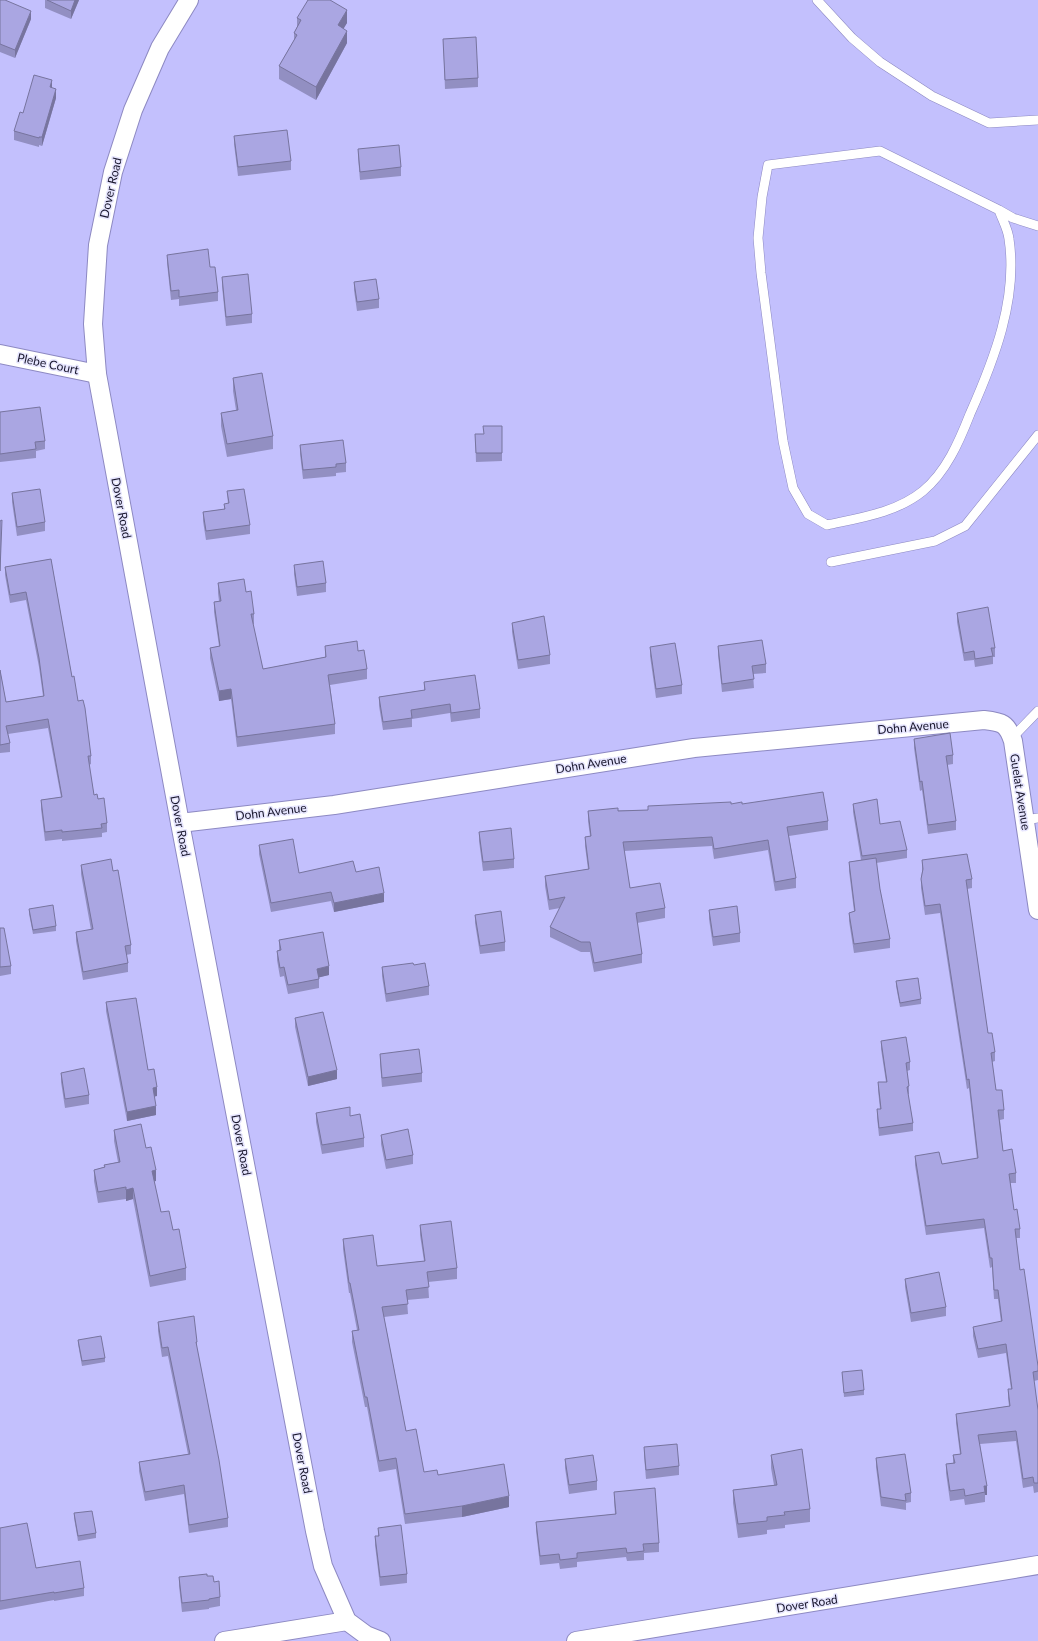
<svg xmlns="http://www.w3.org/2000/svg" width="1038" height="1641" font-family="Lato,sans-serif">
  <rect width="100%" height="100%" fill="#c3c0fd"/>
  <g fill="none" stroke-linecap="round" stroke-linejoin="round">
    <defs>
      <g id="lane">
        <path d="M817,0l35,38 28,24 52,34 57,27 49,-3"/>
        <path d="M999,210c3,9 9,19 10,29 9,60 -15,121 -39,175 -11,28 -24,58 -47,77 -27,22 -64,27 -96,34l-19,-11 -15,-26 -10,-47 -22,-168 -3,-35 4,-41 6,-32 112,-14 119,59 14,8 25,8"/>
        <path d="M831,562l104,-21 30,-15 73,-91"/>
        <path d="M1012,738l26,-27"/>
        <path d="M1025,820l13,-2"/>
      </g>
      <g id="street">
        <path d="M189,0l-29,48 -27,62 -20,62 -15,73 -5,79 4,50 83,449 135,708 8,35 24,55 19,14 15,6"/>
        <path d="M0,354l97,20"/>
        <path d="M180,823l154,-18 360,-57 290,-28c18,2 23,3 29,21l25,169"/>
        <path d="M224,1641l123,-20"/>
        <path d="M576,1641l462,-76"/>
      </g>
    </defs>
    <!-- lane casing -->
    <use href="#lane" stroke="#8d89c2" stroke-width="10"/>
    <!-- street casing -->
    <use href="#street" stroke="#8d89c2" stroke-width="20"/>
    <!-- lane -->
    <use href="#lane" stroke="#fff" stroke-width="9"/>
    <!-- street -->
    <use href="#street" stroke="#fff" stroke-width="18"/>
  </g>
  <!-- wall -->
  <g fill="#928fc2">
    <path d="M0,0l31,19 -16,39 -15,-6z"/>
    <path d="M45,0h34l-8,19 -26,-11z"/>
    <path d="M297,18l50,5 -4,5 4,15 -31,57 -37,-21v-13l15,-26v-7l3,-6z"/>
    <path d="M443,39l35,39v9l-33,2z"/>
    <path d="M52,88l4,10 -14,48 -3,-1v2l-25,-7v-9l9,-18z"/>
    <path d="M234,136l57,25v9l-53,6 -4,-32z"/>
    <path d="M358,149l43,18v9l-41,4 -2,-23z"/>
    <path d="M167,255l43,12 8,25v9l-39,5v-7l-8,1 -4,-37z"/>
    <path d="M222,277l30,37v9l-26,3 -4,-40z"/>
    <path d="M354,282l25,17v9l-22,3 -3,-21z"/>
    <path d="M233,378l40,58v13l-46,8 -6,-31v-13l15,-3 -3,-19z"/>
    <path d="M0,412l45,29v8l-9,2v7l-36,4z"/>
    <path d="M475,434l27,19v8l-26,1z"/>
    <path d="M300,445l46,18v9l-10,1v3l-33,3 -3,-25z"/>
    <path d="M227,491l23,34v9l-44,6 -3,-19v-9l21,-3v-5h4z"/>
    <path d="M12,493l33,29v9l-28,5 -5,-34z"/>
    <path d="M51,559l21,118 19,79v8l-2,1 5,30 4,4 9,24v9l-5,1v4l-40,4v-2l-17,2 -4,-32v-9l20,-3 -13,-69 -40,6 2,9v9l-10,1v-83l6,32 37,-6 -4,-29 -13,-67 -16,3 -5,-28v-8z"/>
    <path d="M294,565l32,18v9l-29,4 -3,-22z"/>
    <path d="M218,583l28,9 8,22v10h-1l10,45 62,-12v-11l33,5 9,18v10l-37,6 5,39v10l-98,13 -6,-48 -12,2 -9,-43v-10l9,-2 -5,-34v-10l5,-1 -1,-8z"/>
    <path d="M957,613l38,35v9h-2v7l-18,3 -1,-7 -10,1 -7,-39z"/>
    <path d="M512,623l38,32v9l-32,5 -6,-37z"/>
    <path d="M718,646l48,18v9l-13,1 1,14 -32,4 -4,-37z"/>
    <path d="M650,647l32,38v9l-26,4 -6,-42z"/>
    <path d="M424,682l56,27v9l-29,4 -1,-9 -38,6v8l-29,3 -4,-24v-9l45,-7z"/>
    <path d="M914,739l39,16v9l-6,1 9,56v9l-28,4 -6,-44 -2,1 -6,-43z"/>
    <path d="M731,804h11l86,17v9l-39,6 7,42v10l-21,3 -7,-41 -54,9 -2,-13 -88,5 6,37 35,20v10l-28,5 5,31v9l-48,9 -4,-20h-9l-31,-15v-10l10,-19 -11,2 -4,-24v-10l43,-7 -3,-23v-9l5,-1 -2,-15v-10l60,-1z"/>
    <path d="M853,804l27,20 27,26v8l-31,5 4,26 10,50v9l-36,5 -5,-32v-8l5,-2 -5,-40v-9l12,-2 -8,-48z"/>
    <path d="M479,832l35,27v9l-31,3 -4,-30z"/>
    <path d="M259,845l40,28 57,-1 28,30 -50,10 -3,-11 -60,11 -12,-58z"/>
    <path d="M922,860l50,19v9l-5,1 21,144 7,19v9l-3,1 4,28 8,20v9l-4,1 3,31 13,22v10h-6l4,27 6,19v9h-4l4,32 18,96v14l-4,1 4,29v82l-4,1 -1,-7 -10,2 -7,-47 -36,3 7,51h-2v7l-20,3 -1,-6 -14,2 -4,-28v-9l7,-1v-8l7,-1 -4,-31v-9l53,-8 -1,-8v-9h3l-5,-36 -28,5 -5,-22v-9l28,-5 -3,-23h-4l-2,-32 -2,1 -6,-40 -58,7 -11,-70v-9l27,8 35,-5 -8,-71 -2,1 -27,-176 -15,2 -4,-27v-9l1,-7z"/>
    <path d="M81,865l32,6 18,74v9l-5,1 2,8v9l-45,8 -7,-39v-9l15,-2 -10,-56z"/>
    <path d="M29,909l27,17v5l-23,3 -4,-20z"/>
    <path d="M709,910l31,23v9l-27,4 -4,-27z"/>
    <path d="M475,915l30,27v9l-25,3 -5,-31z"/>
    <path d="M0,928l11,38v8l-11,2z"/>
    <path d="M279,940l50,35 -10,2v11l-31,6 -4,-18 -4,1 -3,-17v-9l2,-1z"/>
    <path d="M414,965l15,21v9l-43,7 -4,-26v-9z"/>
    <path d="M896,981l25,18v5l-21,3 -4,-21z"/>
    <path d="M106,1002l42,68 9,26h-3l2,19 -29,6 -21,-110z"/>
    <path d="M295,1018l42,61 -29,7 -13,-59z"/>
    <path d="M881,1041l29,21v8l-3,1 2,15v8h-1l5,29v8l-34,5 -2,-19v-8h3l-2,-19v-8h8l-5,-33z"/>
    <path d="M380,1054l42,19v9l-40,5 -2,-24z"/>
    <path d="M61,1073l28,22v9l-24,4 -4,-26z"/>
    <path d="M316,1113l34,3 14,22v9l-42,7 -6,-32z"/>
    <path d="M114,1130l32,18 10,33h-2l7,31 12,18 13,38v12l-36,7 -17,-88 -7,2v-2l-28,4 -4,-22v-11l10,-3v-2l14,-3 -4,-21z"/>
    <path d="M381,1135l32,20v9l-27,5 -5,-25z"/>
    <path d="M420,1225l37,43v11l-29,3 1,16 -22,2 1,14 -24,3 22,114 18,41 14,3 71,32 -47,10 -57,7 -9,-55 -17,3 -12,-65h-2l-13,-65v-11l5,-1 -7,-37h-1l-6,-44v-10l34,27 47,-5 -4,-26z"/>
    <path d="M905,1279l41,28v9l-35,6 -6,-35z"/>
    <path d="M158,1322l39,20v7l31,169v9l-39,6 -5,-39 -39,7 -6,-30v-9l49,-8 -20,-98 -6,1 -4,-26z"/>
    <path d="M78,1340l27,18v4l-23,4 -4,-22z"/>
    <path d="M842,1372l22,18v5l-20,2z"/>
    <path d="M644,1447l35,19v9l-33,4 -2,-23z"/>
    <path d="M771,1455l39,54v13l-25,3v3l-18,2v4l-29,4 -5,-35v-13l41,-5 -3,-17z"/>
    <path d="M876,1458l35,35v9l-5,1v7l-25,-4 -5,-39z"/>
    <path d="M565,1459l32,22v9l-28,4 -4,-26z"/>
    <path d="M614,1492l45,51v9l-15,1v7l-17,1 -1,-4 -49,5v5l-17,2 -1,-6 -19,2 -4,-34v-9l79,-8 -1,-13z"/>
    <path d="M74,1513l22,20v5l-18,3 -4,-23z"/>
    <path d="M0,1528l36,40 48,20v8l-30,5v-1l-54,10z"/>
    <path d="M378,1528l29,46v9l-27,3 -5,-41v-9h3z"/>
    <path d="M207,1576l7,6 6,15v9l-11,2v1l-27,3 -3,-26v-9z"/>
  </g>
  <!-- shaded-wall -->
  <g fill="#77749e">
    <path d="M75,0h4l-8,19v-8z"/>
    <path d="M347,10v13l-9,15v-13z"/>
    <path d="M31,11v8l-16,39v-8z"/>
    <path d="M347,31v12l-31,57v-13z"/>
    <path d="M52,80v9l-2,-2z"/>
    <path d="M56,89v9l-14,48v-9z"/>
    <path d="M231,689v10l-12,2v-10z"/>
    <path d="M384,893v9l-50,10v-9z"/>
    <path d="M329,966v9l-12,3v-9z"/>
    <path d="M337,1070v9l-29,7v-9z"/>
    <path d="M157,1087v9l-4,1v-9z"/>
    <path d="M156,1106v9l-29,6v-9z"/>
    <path d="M156,1170v11l-4,1v-11z"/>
    <path d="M133,1188v11l-7,2v-11z"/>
    <path d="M984,1486h3v9h-2z"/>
    <path d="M509,1496v11l-47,10v-11z"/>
  </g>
  <!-- building -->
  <g fill="#aaa6e2" stroke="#77749e">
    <path d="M0,0h5l26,11 -16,39 -15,-6z"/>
    <path d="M47,0h28l-4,11z"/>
    <path d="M308,0h22l17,10 -9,15 9,6 -31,56 -37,-21 18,-31 -3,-2 7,-13 -4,-2z"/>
    <path d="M476,37l2,41 -33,2 -2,-41z"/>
    <path d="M34,75l18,5 -2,7 6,2 -14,48h-3v1l-25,-7 6,-19 3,1z"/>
    <path d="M287,130l4,31 -53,6 -4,-31z"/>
    <path d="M399,145l2,22 -41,5 -2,-23z"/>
    <path d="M208,249l2,18h5l3,25 -39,5v-7l-8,1 -4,-36z"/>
    <path d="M248,274l4,40 -26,3 -4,-40z"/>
    <path d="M376,279l3,20 -22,3 -3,-20z"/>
    <path d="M262,373l11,63 -46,8 -6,-31 17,-3 -5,-32z"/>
    <path d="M40,407l5,34 -10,1 1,7 -36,5v-42z"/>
    <path d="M483,426h19v27h-26l-1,-19h9z"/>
    <path d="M343,440l3,23 -10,1v3l-33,3 -3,-25z"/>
    <path d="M40,489l5,33 -28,5 -5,-34z"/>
    <path d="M244,489l6,36 -44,6 -3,-19 22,-3 -1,-5 5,-1 -2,-12z"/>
    <path d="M2,520l-2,51v-50z"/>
    <path d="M51,559l21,118 2,-1 4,25 5,-1 2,8 6,48h-3l6,39 3,-1 1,5 6,-1 3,25 -6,1 1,4 -40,4v-2l-17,2 -4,-32 21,-3 -14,-78 -42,7 4,17 -10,2v-75l6,32 38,-6 -5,-38 -13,-66 -16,3 -5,-28z"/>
    <path d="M323,561l3,22 -29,4 -3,-22z"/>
    <path d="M244,579l2,13 5,-1 3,23h-3l12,55 63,-12 -1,-11 32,-5 1,10 6,-1 3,19 -39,6 7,49 -98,13 -6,-48 -12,2 -9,-43 10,-2 -6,-44 7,-1 -3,-18z"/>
    <path d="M988,607l7,41h-4l2,8 -18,3 -1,-8 -10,2 -7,-40z"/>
    <path d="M544,616l6,39 -32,5 -6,-37z"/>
    <path d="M762,640l4,24 -14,2 2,13 -32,5 -4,-38z"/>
    <path d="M675,643l7,42 -26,4 -6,-42z"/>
    <path d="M475,675l5,34 -29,4 -1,-9 -39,6 1,8 -29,4 -4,-25 46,-7 -1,-8z"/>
    <path d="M950,733l3,22 -7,1 10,65 -28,4 -6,-44 -2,1 -6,-43z"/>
    <path d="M823,792l5,29 -41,6 9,51 -21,4 -7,-42 -54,9 -2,-12 -89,5 7,46 30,-5 5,25 -29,5 6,41 -48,9 -4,-21h-9l-31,-15 15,-30 -16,3 -4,-24 44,-7 -4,-32 6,-1 -3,-25 30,-3v3l30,-1v-4l83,-4v2l11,-2v2z"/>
    <path d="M877,799l3,25 20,-3 7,29 -45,6 -9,-52z"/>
    <path d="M511,828l3,31 -31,3 -4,-30z"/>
    <path d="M293,839l6,34 54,-12 3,11 23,-5 5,26 -50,10 -3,-11 -60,11 -12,-58z"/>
    <path d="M967,854l5,25 -6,1 22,153h4l3,19 -4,1 5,37h6l2,20h-6l5,41 9,-2 4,24 -7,1 5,36 3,-1 3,20h-5l5,41 4,-1 14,97v5l-5,1 5,38v73h-4l-1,-6 -10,2 -7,-48 -38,4 9,51h-3l1,6 -20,4 -1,-7 -14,2 -4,-27 9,-1 -2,-8 8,-1 -5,-40 54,-8 -2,-17h4l-6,-45 -28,5 -5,-22 29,-6 -4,-31h-4l-2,-32h-2l-6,-39 -58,7 -11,-70 24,-4 3,12 36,-6 -9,-79 -2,1 -27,-176 -15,2 -4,-27 2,-10 -1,-9z"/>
    <path d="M876,858l4,31 10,50 -36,5 -5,-31 6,-2 -6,-49z"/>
    <path d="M111,859l2,12 5,-1 13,75 -6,1 3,17 -45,9 -7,-40 17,-3 -12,-64z"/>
    <path d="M53,905l3,21 -23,4 -4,-21z"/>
    <path d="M737,906l3,27 -27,4 -4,-27z"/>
    <path d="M501,911l4,31 -25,4 -5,-31z"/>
    <path d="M0,928h4l7,38 -11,1z"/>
    <path d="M323,932l6,34 -12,3 2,10 -31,6 -4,-18 -4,1 -3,-17 4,-1 -2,-10z"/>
    <path d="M413,963l1,2 11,-2 4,23 -43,8 -4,-27z"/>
    <path d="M918,978l3,21 -21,4 -4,-22z"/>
    <path d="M136,998l12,72 6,-1 3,18 -4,1 3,18 -29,6 -21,-110z"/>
    <path d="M323,1012l14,58 -29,7 -13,-59z"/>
    <path d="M906,1037l4,25 -4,1 3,23 -2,1 6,36 -34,5 -2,-19h4l-3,-27h9l-6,-41z"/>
    <path d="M419,1049l3,24 -40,5 -2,-24z"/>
    <path d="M84,1068l5,27 -24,4 -4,-26z"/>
    <path d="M350,1107v9l10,-2 4,24 -42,7 -6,-32z"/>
    <path d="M141,1124l5,24 5,-1 5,23 -4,1 9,41 8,-1 4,19 6,-1 7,39 -36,8 -17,-88 -7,2v-3l-28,5 -4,-22 11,-3 -1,-2 16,-3 -6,-32z"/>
    <path d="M408,1129l5,26 -27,5 -5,-25z"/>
    <path d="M451,1221l6,47 -30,4 2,15 -23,3 2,14 -26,3 24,124 10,-2 8,43 13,-2 1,5 66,-11 5,32 -47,10 -57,8 -9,-56 -17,3 -12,-64h-2l-13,-66 7,-1 -9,-47h-1l-6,-44 30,-4 4,31 48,-5 -5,-36z"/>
    <path d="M939,1272l7,35 -35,6 -6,-34z"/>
    <path d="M194,1316l3,26h-1l23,118 9,58 -39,7 -5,-40 -39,7 -6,-30 51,-8 -22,-107 -6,1 -4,-26z"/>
    <path d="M101,1336l4,22 -23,3 -4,-21z"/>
    <path d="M862,1370l2,20 -20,3 -2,-21z"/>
    <path d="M677,1444l2,22 -33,4 -2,-23z"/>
    <path d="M802,1449l8,60 -26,3 1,3 -18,2v4l-29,3 -5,-34 44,-5 -6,-30z"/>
    <path d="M905,1454l6,39 -6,1 1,7 -25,-4 -5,-39z"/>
    <path d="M593,1455l4,26 -28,4 -4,-26z"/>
    <path d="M655,1488l4,55 -16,1 1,7 -17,2 -1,-5 -49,5v5l-17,2 -1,-6 -19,2 -4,-34 80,-8 -2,-22z"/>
    <path d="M92,1511l4,22 -18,3 -4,-23z"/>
    <path d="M27,1523l9,45 44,-7 4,27 -30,5v-1l-54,9v-73z"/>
    <path d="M401,1525l6,49 -27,3 -5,-41h4l-1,-8z"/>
    <path d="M207,1574v2h6l1,6 5,-1 1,16 -11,2v1l-27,3 -3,-26z"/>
  </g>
  <g text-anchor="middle" stroke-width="3" stroke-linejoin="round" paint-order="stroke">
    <!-- street labels -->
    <g font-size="12" fill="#19172d" stroke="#e6e5fe">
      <text transform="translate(111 188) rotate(-77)" y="4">Dover Road</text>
      <text transform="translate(48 364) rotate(12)" y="4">Plebe Court</text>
      <text transform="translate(121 508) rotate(79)" y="4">Dover Road</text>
      <text transform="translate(913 727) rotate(-5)" y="4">Dohn Avenue</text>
      <text transform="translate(591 764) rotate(-9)" y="4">Dohn Avenue</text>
      <text transform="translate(1020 792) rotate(81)" y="4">Guelat Avenue</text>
      <text transform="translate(271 812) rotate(-7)" y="4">Dohn Avenue</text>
      <text transform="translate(180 826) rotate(79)" y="4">Dover Road</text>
      <text transform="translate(241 1145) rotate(79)" y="4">Dover Road</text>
      <text transform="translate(302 1463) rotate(79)" y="4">Dover Road</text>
      <text transform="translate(807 1604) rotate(-9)" y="4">Dover Road</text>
    </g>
  </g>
</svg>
